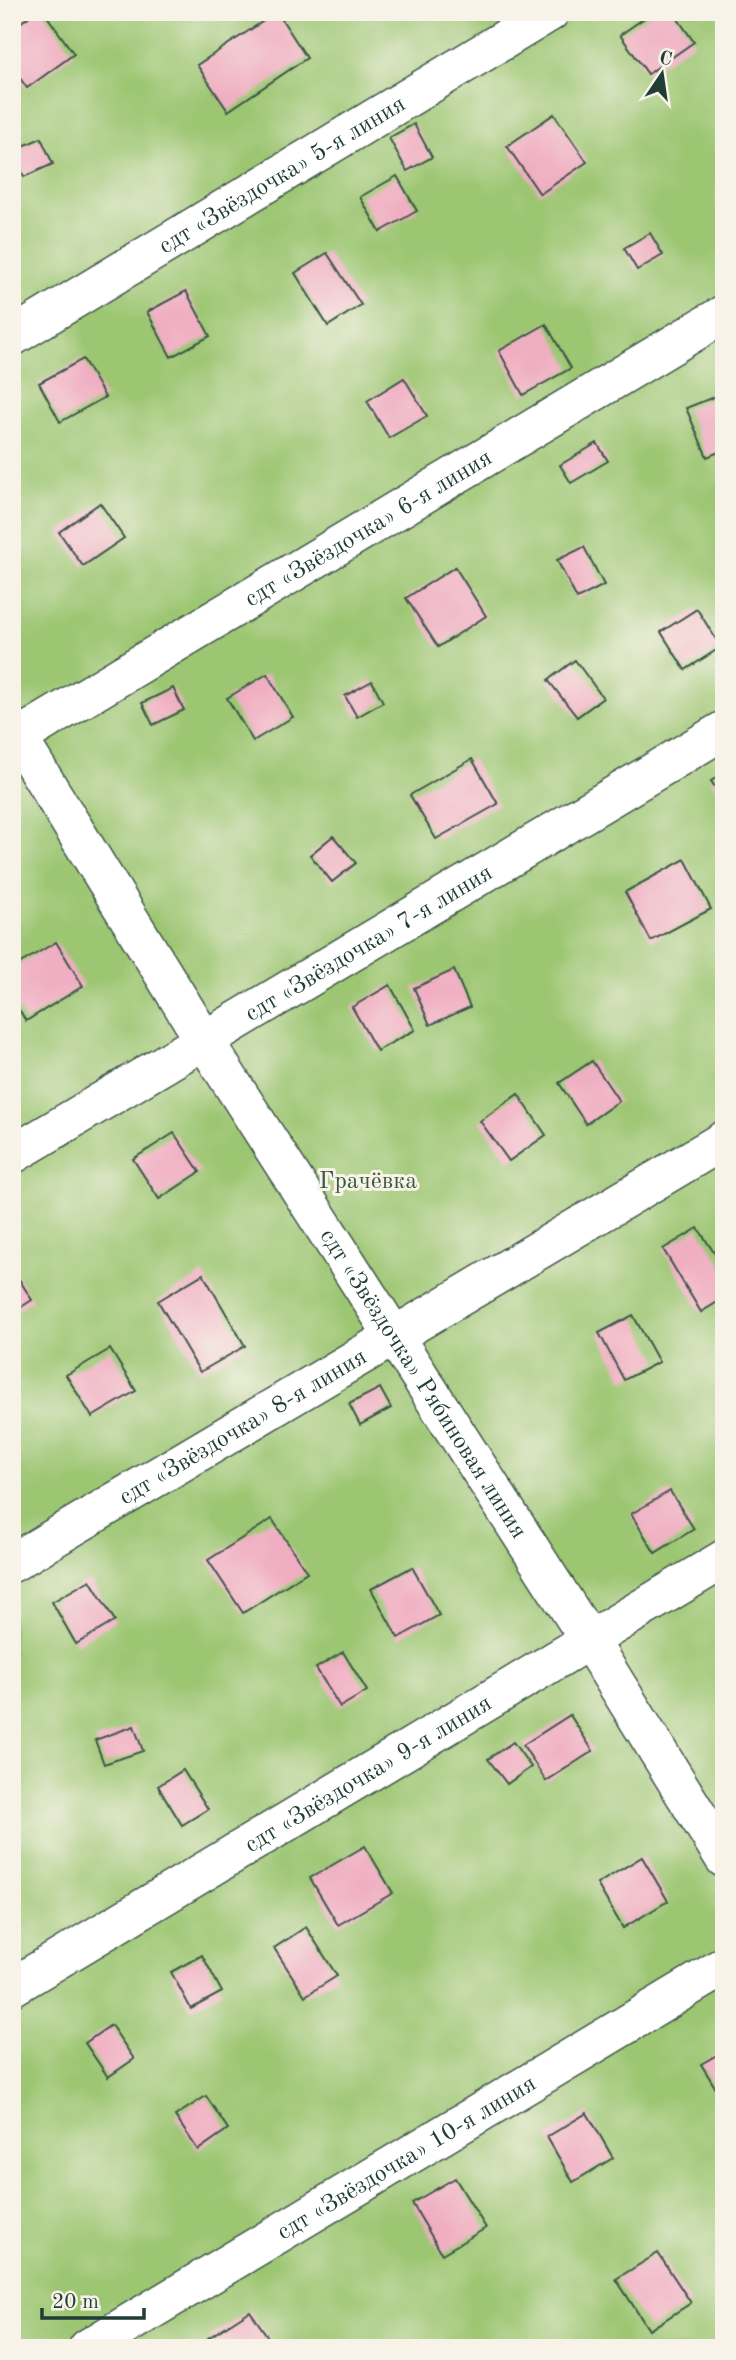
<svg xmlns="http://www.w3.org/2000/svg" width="736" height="2360" font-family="'Old Standard TT',serif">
  <rect width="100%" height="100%" fill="#f7f3e8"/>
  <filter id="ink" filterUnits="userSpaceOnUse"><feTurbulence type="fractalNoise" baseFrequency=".0143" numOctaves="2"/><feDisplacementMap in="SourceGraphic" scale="14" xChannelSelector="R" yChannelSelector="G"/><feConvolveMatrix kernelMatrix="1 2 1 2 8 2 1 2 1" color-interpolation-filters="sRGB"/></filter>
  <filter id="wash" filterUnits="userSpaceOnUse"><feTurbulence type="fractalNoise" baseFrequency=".00686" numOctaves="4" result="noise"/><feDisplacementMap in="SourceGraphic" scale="28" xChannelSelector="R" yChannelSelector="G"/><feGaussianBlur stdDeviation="1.57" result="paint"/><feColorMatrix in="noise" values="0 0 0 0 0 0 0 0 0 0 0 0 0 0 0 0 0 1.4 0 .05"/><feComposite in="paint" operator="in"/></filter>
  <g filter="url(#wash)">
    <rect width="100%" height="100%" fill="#eedebc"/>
    <!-- green -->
    <rect fill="#9cc672" stroke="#5e8253" stroke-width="2" x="12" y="12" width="712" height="2336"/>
    <g id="blocks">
      <!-- building -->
      <g fill="#f0aec2">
        <path d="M35,12h9l30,42 -47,34 -15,-21v-38z"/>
        <path d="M277,12l30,46 -79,53 -31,-46z"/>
        <path d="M653,12h20l21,30 -46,32 -28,-39z"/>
        <path d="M554,114l33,48 -47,32 -33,-48z"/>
        <path d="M414,124l18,33 -25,14 -18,-33z"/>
        <path d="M41,138l12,26 -29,13 -12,-26z"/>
        <path d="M397,176l20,35 -37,21 -20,-35z"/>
        <path d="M650,233l13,22 -26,15 -13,-22z"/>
        <path d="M327,253l34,52 -33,21 -33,-53z"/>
        <path d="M186,291l24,45 -39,21 -24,-45z"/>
        <path d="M546,324l25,44 -48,27 -24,-44z"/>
        <path d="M83,359l22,38 -45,25 -21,-39z"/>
        <path d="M404,378l23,38 -38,22 -22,-37z"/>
        <path d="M724,393v57l-17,7 -21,-49z"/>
        <path d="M597,443l11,18 -37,22 -11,-18z"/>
        <path d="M100,503l24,35 -41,28 -24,-34z"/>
        <path d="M584,547l20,38 -27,14 -20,-39z"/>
        <path d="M455,567l31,49 -48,31 -32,-49z"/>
        <path d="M697,609l24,38 -36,23 -24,-38z"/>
        <path d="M575,660l28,38 -26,19 -29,-37z"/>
        <path d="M267,674l26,43 -40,24 -26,-43z"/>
        <path d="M372,681l11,21 -26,15 -12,-21z"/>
        <path d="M173,688l11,22 -31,15 -11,-22z"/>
        <path d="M472,759l26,45 -62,35 -26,-44z"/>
        <path d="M724,773v27l-13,-19z"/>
        <path d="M333,836l23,27 -24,19 -22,-27z"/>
        <path d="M685,859l26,50 -60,32 -26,-49z"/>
        <path d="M56,942l27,44 -57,35 -14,-23v-30z"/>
        <path d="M454,970l16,37 -40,18 -16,-37z"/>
        <path d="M390,985l25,45 -38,21 -25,-44z"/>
        <path d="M592,1061l27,40 -33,23 -27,-41z"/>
        <path d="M518,1094l28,41 -37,26 -29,-40z"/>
        <path d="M174,1133l26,39 -41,27 -26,-40z"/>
        <path d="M698,1228l26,40v30l-23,14 -38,-63z"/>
        <path d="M12,1268l20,32 -20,13z"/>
        <path d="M203,1274l42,72 -45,26 -42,-71z"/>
        <path d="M633,1315l26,47 -35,18 -25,-47z"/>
        <path d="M110,1349l26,42 -44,26 -26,-42z"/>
        <path d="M380,1388l11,20 -31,17 -11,-21z"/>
        <path d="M12,1475l10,18 -10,5z"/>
        <path d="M670,1491l24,38 -39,24 -24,-39z"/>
        <path d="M272,1519l35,53 -64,41 -35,-53z"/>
        <path d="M412,1567l27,48 -41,23 -27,-49z"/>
        <path d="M90,1580l25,41 -39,23 -24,-42z"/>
        <path d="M343,1652l24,39 -27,16 -24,-39z"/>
        <path d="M570,1715l23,36 -47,30 -23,-36z"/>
        <path d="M134,1726l9,25 -39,13 -9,-24z"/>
        <path d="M513,1742l18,25 -24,17 -19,-25z"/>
        <path d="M183,1770l25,39 -26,16 -24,-39z"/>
        <path d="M365,1846l28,47 -55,32 -28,-47z"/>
        <path d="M642,1857l26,44 -45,27 -26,-44z"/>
        <path d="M306,1927l31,49 -32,20 -31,-48z"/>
        <path d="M202,1955l20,37 -31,17 -20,-37z"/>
        <path d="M111,2025l23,34 -26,18 -23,-34z"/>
        <path d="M724,2051v51l-23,-38z"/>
        <path d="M206,2096l22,33 -30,21 -23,-34z"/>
        <path d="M587,2113l26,45 -40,24 -26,-45z"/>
        <path d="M455,2178l31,50 -44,26 -30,-51z"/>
        <path d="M658,2253l33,50 -42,27 -33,-51z"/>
        <path d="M250,2311l22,32 -7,5h-51l-6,-10z"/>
      </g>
    </g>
  </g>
  <g filter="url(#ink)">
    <use href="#blocks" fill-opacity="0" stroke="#3e5548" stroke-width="2"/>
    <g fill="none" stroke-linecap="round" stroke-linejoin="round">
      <defs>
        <g id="minor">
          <path id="s1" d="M12,337l538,-325"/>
          <path id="s2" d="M12,728l192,312 385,600 135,218"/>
          <path id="s3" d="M12,741l712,-427"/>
          <path id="s4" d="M12,1155l712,-425"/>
          <path id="s5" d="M12,1563l712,-423"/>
          <path id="s6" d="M12,1987l712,-428"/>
          <path id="s7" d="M88,2348l636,-382"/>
        </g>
      </defs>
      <!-- minor casing -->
      <use href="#minor" stroke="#3e5548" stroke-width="41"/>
      <!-- minor -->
      <use href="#minor" stroke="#fff" stroke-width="38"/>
    </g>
  </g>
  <g text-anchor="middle" stroke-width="6" stroke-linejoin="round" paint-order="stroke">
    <!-- street labels -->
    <g font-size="24" fill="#1f3d34" stroke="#f7f3e8">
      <text dy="8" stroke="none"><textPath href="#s1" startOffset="315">сдт «Звёздочка» 5-я линия</textPath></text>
      <text dy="8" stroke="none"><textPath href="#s3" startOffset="415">сдт «Звёздочка» 6-я линия</textPath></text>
      <text dy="8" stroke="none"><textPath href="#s4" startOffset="415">сдт «Звёздочка» 7-я линия</textPath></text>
      <text dy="8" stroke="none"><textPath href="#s2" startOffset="774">сдт «Звёздочка» Рябиновая линия</textPath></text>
      <text dy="8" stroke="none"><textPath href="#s5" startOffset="268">сдт «Звёздочка» 8-я линия</textPath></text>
      <text dy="8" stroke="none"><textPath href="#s6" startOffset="415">сдт «Звёздочка» 9-я линия</textPath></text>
      <text dy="8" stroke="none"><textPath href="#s7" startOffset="371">сдт «Звёздочка» 10-я линия</textPath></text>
    </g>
    <!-- park labels -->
    <g font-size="24" fill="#385840" stroke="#f7f3e8">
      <text x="368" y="1188">Грачёвка</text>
    </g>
  </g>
  <!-- margin -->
  <rect width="736" height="2360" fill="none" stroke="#f7f3e8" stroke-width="42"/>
  <!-- north arrow -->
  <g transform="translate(662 74) rotate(13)" stroke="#f7f3e8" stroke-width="5" paint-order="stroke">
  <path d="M0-5L12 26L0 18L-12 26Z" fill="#1f3d34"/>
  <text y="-10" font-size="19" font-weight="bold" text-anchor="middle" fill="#1f3d34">С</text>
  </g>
  <!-- scale -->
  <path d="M42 2308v10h102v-10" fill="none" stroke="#1f3d34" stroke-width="3.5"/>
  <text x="52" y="2308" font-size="21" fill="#1f3d34" stroke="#f7f3e8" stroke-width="5" paint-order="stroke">20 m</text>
</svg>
